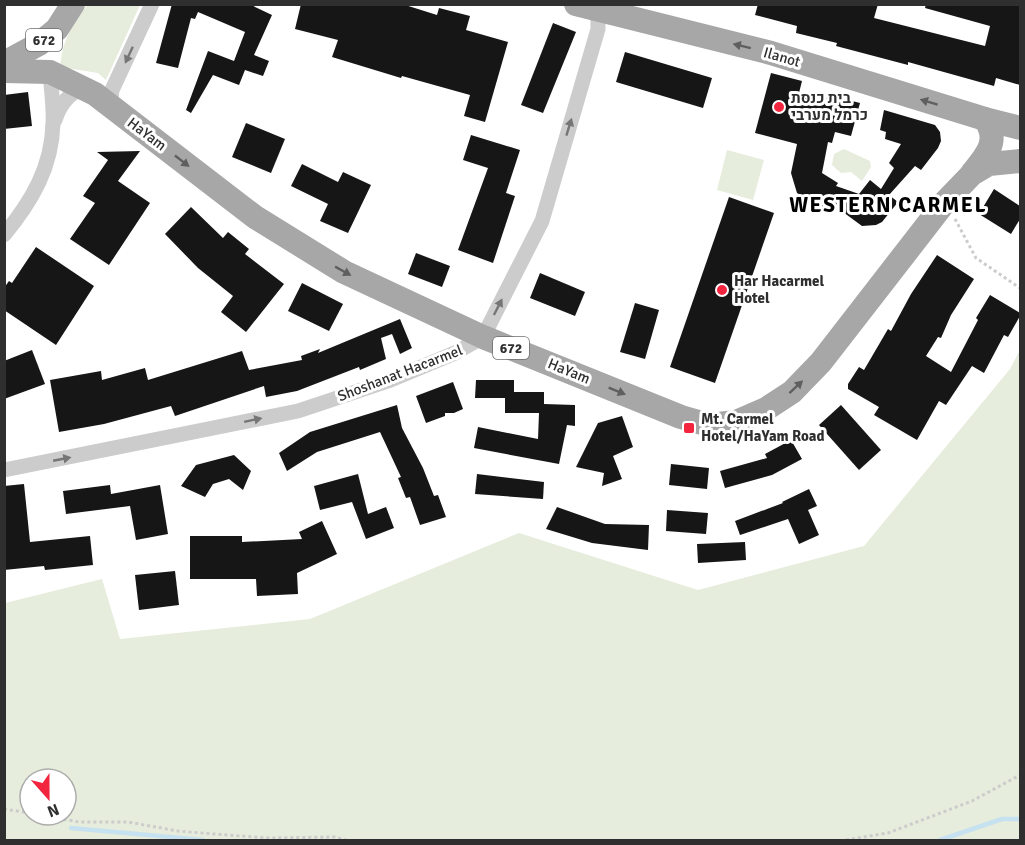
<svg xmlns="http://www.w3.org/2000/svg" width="1025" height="845" font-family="Signika,Heebo,sans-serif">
  <rect width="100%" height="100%" fill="#fff"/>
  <!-- green -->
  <g fill="#e6eddc" fill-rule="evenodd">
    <path d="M87,5h53l-34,75 -8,-7 -38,-6c3,-28 11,-40 27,-62z"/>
    <path d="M844,149l26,12 1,6 -9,14 -11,-9 -10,1 -9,-8 2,-11z"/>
    <path d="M727,150l37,10 -11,40 -36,-10z"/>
    <path d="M1020,350v490h-1015v-237l97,-24 18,60 190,-20 209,-86 179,57 166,-44 146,-177zM30,779h36v36h-36z"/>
  </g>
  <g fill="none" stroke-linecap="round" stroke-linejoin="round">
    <!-- stream -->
    <g stroke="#c6e1ef" stroke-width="4.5">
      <path d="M71,828l132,12"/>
      <path d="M940,840l62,-21h18"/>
    </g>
  </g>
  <!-- building -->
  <g fill="#161616">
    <path d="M172,4h77l23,11 -18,40 15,6 -6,15 -18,-6 -6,15 -26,-10 -22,38 -5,-3 22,-59 26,10 11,-29 -47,-20 -3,7 -4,-1 -13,50 -22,-5z"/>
    <path d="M301,4h101l35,11 2,-7 31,8 -4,14 42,12 -23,80 -21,-6 6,-21 -68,-19 -1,2 -69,-21 6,-17 -43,-11z"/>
    <path d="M758,4h120l-4,14 111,28 5,-20 -65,-18 1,-4h94v81l-24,-7 -2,8 -86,-24v3l-72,-19 1,-3 -41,-10 1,-7 -42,-11z"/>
    <path d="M553,23l23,9 -33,81 -22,-8z"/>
    <path d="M625,52l87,26 -9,30 -87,-26z"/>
    <path d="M771,73l31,8 -5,20 20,-9 43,11 -9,33 -16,-4 -3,11 -4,-1 -6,31 16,10 -2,3 23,8 11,-14 11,9 13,-21 -5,-5 12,-19 -16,-5 1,-7 -6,-2 4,-20 51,15 5,7 1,9 -3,7 -17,22 -6,-4 -26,29 9,7 -16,20 -6,3 -14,1 -34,-25 -4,7 -27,-15 -6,-20 6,-29 -42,-11z"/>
    <path d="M28,92l4,34 -28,3v-34z"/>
    <path d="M246,123l39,16 -14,34 -39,-16z"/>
    <path d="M471,135l49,15 -14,43 9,3 -22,67 -35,-13 30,-82 -25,-8z"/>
    <path d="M140,151l-22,30 32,22 -41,62 -39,-26 25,-36 -12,-7 25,-36 -11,-8z"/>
    <path d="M302,164l36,18 5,-10 28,13 -23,48 -28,-12 8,-17 -37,-18z"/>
    <path d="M994,189l26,17v13l-9,15 -32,-20z"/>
    <path d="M729,197l45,16 -59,170 -45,-16z"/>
    <path d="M191,207l32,31 5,-6 21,17 -4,5 39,30 -38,48 -25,-20 12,-16 -35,-28 -33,-34z"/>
    <path d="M36,247l58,39 -38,59 -52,-35v-22l5,-7 3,2z"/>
    <path d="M416,253l34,13 -8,21 -34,-13z"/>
    <path d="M937,255l37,24 -23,36 -10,23 -3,-1 -12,19 25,16 27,-52 -2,-2 14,-23 30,18v3l-12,21 -4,-2 -20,38 -12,-7 -26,39 -7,-4 -22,39 -43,-25 5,-8 -31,-18v-5l11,-17 5,3 24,-41 3,2 20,-37z"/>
    <path d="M540,273l45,19 -10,24 -45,-18z"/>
    <path d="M302,283l41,21 -14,27 -41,-20z"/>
    <path d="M635,303l24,7 -14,49 -25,-7z"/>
    <path d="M400,319l12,29 -12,6 -8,-20 -11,4 5,21 -26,11 -1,-3 -62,24 -31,6 -2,-11 -89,30 -4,-10 -67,18 -45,8 -9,-52 51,-9 1,9 43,-12 3,12 94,-29 7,19 53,-10 -1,-4 19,-7 -2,4z"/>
    <path d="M32,350l13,34 -41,15v-38z"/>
    <path d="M476,380h38v12h30v12l31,1v21l-8,-1 -8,39 -85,-16 4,-21 60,12 1,-26h-34v-15h-30z"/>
    <path d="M453,382l10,27 -9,4h-9v3l-19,7 -10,-27z"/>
    <path d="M397,405l5,23 21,40 11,28 4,-1 8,22 -26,8 -10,-28 -4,1 -8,-20 3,-1 -21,-45 -63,20 -30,19 -8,-18 31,-21z"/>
    <path d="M841,405l40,45 -22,20 -40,-45z"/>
    <path d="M622,416l11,31 -20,9 9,23 -20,7 2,-13 -28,-6 22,-44z"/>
    <path d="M791,440l11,19 -30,16 -47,13 -5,-17 47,-13 -2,-4z"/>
    <path d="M234,455l17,16 -8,19 -14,-11 -16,5 -8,13 -24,-11 15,-21z"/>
    <path d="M671,464l38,4 -2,21 -38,-4z"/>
    <path d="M358,474l10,40 18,-7 8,21 -28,11 -14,-37 -32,8 -6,-24z"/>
    <path d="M477,474l67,8 -1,17 -68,-5z"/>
    <path d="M24,484l6,58 60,-6 3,29 -48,5 -1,-4 -40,4v-84z"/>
    <path d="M110,485l1,9 49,-9 8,49 -32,6 -6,-34 -64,8 -3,-23z"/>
    <path d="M809,489l8,17 -9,4 11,25 -20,9 -11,-25 -48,16 -5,-14 48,-18 -1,-1z"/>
    <path d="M557,507l48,17 44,1 -1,25 -56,-7 -46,-14z"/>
    <path d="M667,510l41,3 -2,21 -40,-3z"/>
    <path d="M322,521l15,33 -40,19 1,21 -41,2 -1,-17h-66v-43h52v6l60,-3 -3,-7z"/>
    <path d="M745,542l1,18 -48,3 -1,-19z"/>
    <path d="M175,571l4,34 -40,5 -4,-35z"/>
  </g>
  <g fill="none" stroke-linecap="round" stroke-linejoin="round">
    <!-- path -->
    <g stroke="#ccc" stroke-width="3" stroke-dasharray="3 3" stroke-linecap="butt">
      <path d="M955,219l21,39 44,30"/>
      <path d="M4,809l26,4"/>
      <path d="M40,815l39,7h49l50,9 36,3 54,4 67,-1 11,3"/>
      <path d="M846,840l42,-7 84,-32 48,-26"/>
    </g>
    <!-- minor -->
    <g stroke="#ccc" stroke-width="15">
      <path d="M110,106l2,-16 40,-86"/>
      <path d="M55,120c5,-16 13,-25 28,-33"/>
      <path d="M4,235c28,-34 48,-68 49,-112 1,-17 -2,-34 -3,-51"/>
      <path d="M4,470l294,-59 90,-30 67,-28 28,-16 59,-116 56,-192v-11l-8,-10"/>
    </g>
    <!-- primary -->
    <g stroke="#a7a7a7" stroke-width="24">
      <path d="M576,4l195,49 214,66 35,9"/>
      <path d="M4,63l35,-19 18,-15 16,-25"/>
      <path d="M4,71l46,1 45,22 160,123 89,55 139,65 198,80 28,8 27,-3 30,-13 26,-17 29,-30 124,-160 27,-28 17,-10 31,-3"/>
      <path d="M973,172c14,-17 27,-32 12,-53"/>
    </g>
  </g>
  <!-- one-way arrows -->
  <defs><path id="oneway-solid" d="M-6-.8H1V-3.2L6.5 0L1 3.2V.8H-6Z" transform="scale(1.5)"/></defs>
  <g fill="#5f5f5f">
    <use href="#oneway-solid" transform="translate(742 46) rotate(-166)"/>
    <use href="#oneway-solid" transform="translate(929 102) rotate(-163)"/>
    <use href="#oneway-solid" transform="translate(182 161) rotate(38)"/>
    <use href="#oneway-solid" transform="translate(343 271) rotate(29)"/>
    <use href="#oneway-solid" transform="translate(796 387) rotate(-43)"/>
    <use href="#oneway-solid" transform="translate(617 391) rotate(22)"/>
  </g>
  <g fill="#767676">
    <use href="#oneway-solid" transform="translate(129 55) rotate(115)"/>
    <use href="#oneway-solid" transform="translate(569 127) rotate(-73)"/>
    <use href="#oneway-solid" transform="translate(498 307) rotate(-63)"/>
    <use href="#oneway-solid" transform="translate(253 420) rotate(-12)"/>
    <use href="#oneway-solid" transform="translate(62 459) rotate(-11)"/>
  </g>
  <!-- markers -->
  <g fill="#f3243d" stroke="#fff" stroke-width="2">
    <circle cx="779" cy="107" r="6"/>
    <circle cx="722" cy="290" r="6"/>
    <rect x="683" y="422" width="12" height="12" rx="3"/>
  </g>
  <g text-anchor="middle" stroke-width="6" stroke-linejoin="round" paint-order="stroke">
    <!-- shield labels -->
    <g fill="#fff" stroke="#6d6d6d" stroke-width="1.5">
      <rect x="26" y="29" width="36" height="22" rx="4.5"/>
      <rect x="493" y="337" width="36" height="22" rx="4.5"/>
    </g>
    <g font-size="14" font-weight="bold" fill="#2f2f2f">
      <text x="44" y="45">672</text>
      <text x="511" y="353">672</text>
    </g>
    <!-- street labels -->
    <g font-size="15" fill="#2f2f2f" stroke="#fff">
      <text transform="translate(782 57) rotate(16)" y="5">Ilanot</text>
      <text transform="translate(147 134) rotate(37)" y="5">HaYam</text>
      <text transform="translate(569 371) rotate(22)" y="5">HaYam</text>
      <text transform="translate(400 373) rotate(-21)" y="5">Shoshanat Hacarmel</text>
    </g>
    <!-- poi labels -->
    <g font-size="15" font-weight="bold" fill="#2f2f2f" stroke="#fff" text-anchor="start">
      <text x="791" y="103">בית כנסת<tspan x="791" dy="17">כרמל מערבי</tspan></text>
      <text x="734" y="286">Har Hacarmel<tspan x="734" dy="17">Hotel</tspan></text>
      <text x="701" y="424">Mt. Carmel<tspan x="701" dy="17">Hotel/HaYam Road</tspan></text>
    </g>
    <!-- district labels -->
    <g font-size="21" font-weight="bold" letter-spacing="1.5" fill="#000" stroke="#fff">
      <text x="888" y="212">WESTERN CARMEL</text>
    </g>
  </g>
  <!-- border -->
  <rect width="1025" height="845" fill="none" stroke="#2f2f2f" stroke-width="12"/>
  <!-- north arrow -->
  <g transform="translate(48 797) rotate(159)"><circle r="28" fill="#ffffff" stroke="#acacac" stroke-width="1.5"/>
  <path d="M0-4.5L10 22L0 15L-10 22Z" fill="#f3243d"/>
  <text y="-9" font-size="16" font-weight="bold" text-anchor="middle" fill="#2f2f2f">N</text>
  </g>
</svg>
